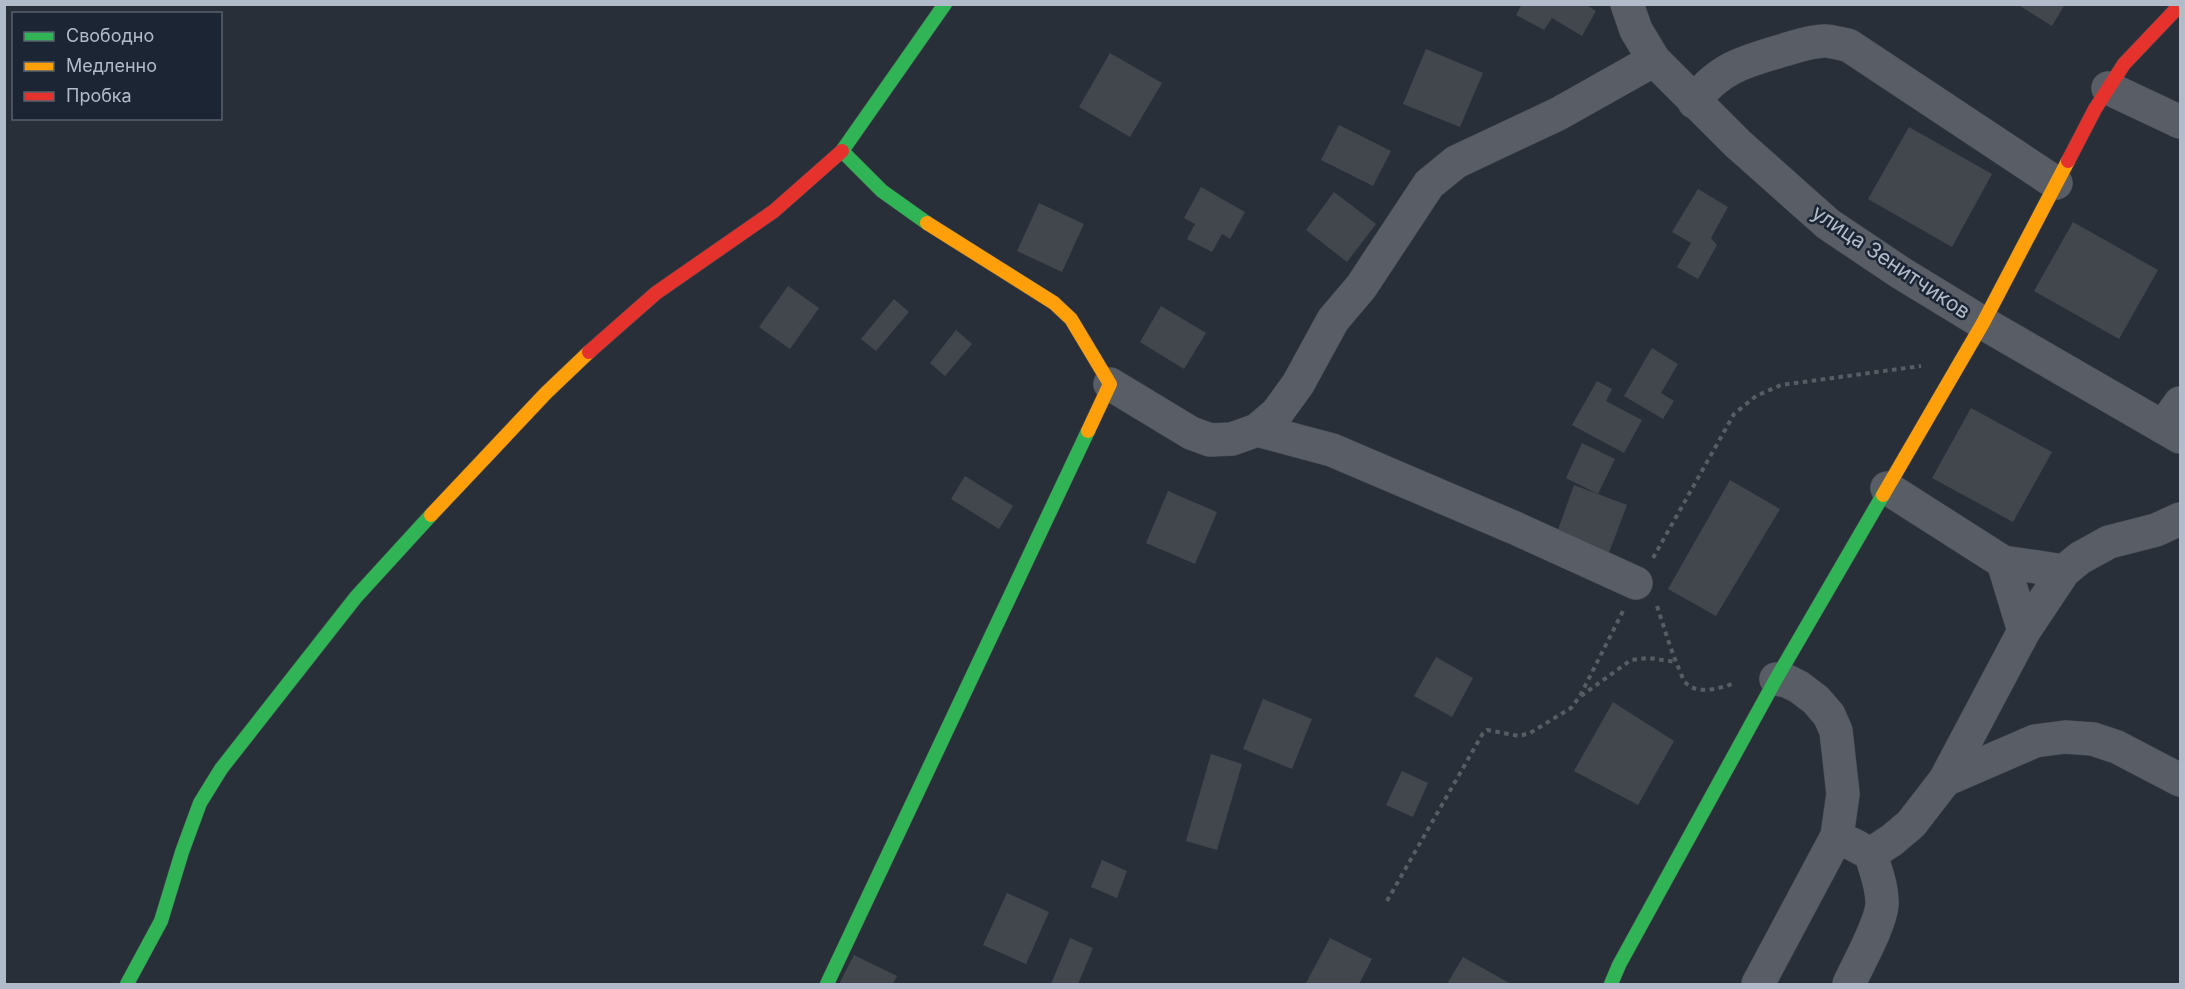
<svg xmlns="http://www.w3.org/2000/svg" width="2185" height="989" font-family="Inter,sans-serif">
  <rect width="100%" height="100%" fill="#292f38"/>
  <!-- building -->
  <g fill="#42474e">
    <path d="M1522,4h63l11,7 -14,25 -30,-18 -8,12 -28,-15z"/>
    <path d="M2017,4h48l-13,22z"/>
    <path d="M1426,49l57,24 -23,54 -57,-23z"/>
    <path d="M1110,53l52,30 -32,54 -51,-30z"/>
    <path d="M1339,125l52,26 -18,35 -52,-26z"/>
    <path d="M1909,127l83,47 -40,73 -84,-48z"/>
    <path d="M1201,187l44,25 -15,27 -8,-5 -10,18 -25,-13 8,-15 -11,-6z"/>
    <path d="M1698,189l30,18 -17,31 6,7 -19,34 -21,-12 14,-24 -19,-11z"/>
    <path d="M1334,192l42,32 -29,38 -41,-32z"/>
    <path d="M1039,203l45,21 -22,48 -45,-21z"/>
    <path d="M2073,222l85,48 -39,69 -85,-48z"/>
    <path d="M788,286l31,22 -29,41 -31,-22z"/>
    <path d="M894,299l15,13 -33,39 -15,-12z"/>
    <path d="M1161,306l45,27 -22,36 -44,-27z"/>
    <path d="M956,330l16,14 -27,32 -15,-13z"/>
    <path d="M1652,348l26,16 -17,29 13,8 -11,18 -39,-23z"/>
    <path d="M1597,381l15,8 -6,12 36,19 -18,33 -52,-28z"/>
    <path d="M1971,408l81,44 -39,70 -81,-44z"/>
    <path d="M1582,443l33,16 -17,35 -32,-16z"/>
    <path d="M965,476l48,30 -14,23 -48,-30z"/>
    <path d="M1730,480l50,29 -64,107 -48,-27z"/>
    <path d="M1574,485l53,20 -20,53 -52,-20z"/>
    <path d="M1168,491l49,21 -22,52 -49,-21z"/>
    <path d="M1436,657l37,21 -21,39 -38,-21z"/>
    <path d="M1263,699l49,20 -20,50 -49,-20z"/>
    <path d="M1613,702l61,39 -36,64 -64,-34z"/>
    <path d="M1211,754l31,10 -25,86 -31,-9z"/>
    <path d="M1402,771l26,12 -15,34 -27,-12z"/>
    <path d="M1102,860l25,11 -10,27 -26,-11z"/>
    <path d="M1007,893l42,19 -23,52 -43,-19z"/>
    <path d="M1070,938l23,10 -15,36h-27z"/>
    <path d="M1330,938l42,21 -13,25 -53,-1z"/>
    <path d="M854,955l43,21 -4,8h-54z"/>
    <path d="M1463,957l48,27h-64z"/>
  </g>
  <g fill="none" stroke-linecap="round" stroke-linejoin="round">
    <defs>
      <g id="street">
        <path d="M1627,4l9,26 18,30 84,84 90,80 73,49 82,50 197,114"/>
        <path d="M2108,88l72,34"/>
        <path d="M1694,102c24,-34 52,-41 90,-52 13,-4 27,-9 41,-9 7,0 15,3 23,4l208,138"/>
        <path d="M1110,384l81,49 19,7 22,-1 25,-9 20,-17 21,-29 35,-64 28,-33 68,-103 27,-22 102,-48 96,-54"/>
        <path d="M2163,427l17,-24"/>
        <path d="M1257,430l75,20 183,78 121,55"/>
        <path d="M1887,488l116,74 61,9"/>
        <path d="M2003,562l21,69"/>
        <path d="M1945,780l79,-149 40,-60 16,-13 29,-16 47,-12 24,-11"/>
        <path d="M1871,854l21,-14 19,-16 34,-44 90,-39 30,-4 28,2 24,8 63,33"/>
        <path d="M1758,984l79,-148 6,-42 -7,-63 -7,-16 -13,-15 -17,-13 -12,-6 -11,-2"/>
        <path d="M1849,984c9,-20 31,-58 33,-79 1,-17 -7,-36 -11,-51l-19,-10"/>
      </g>
      <g id="fast">
        <path d="M927,223l-45,-32 -40,-40 103,-147"/>
        <path d="M127,984l34,-63 21,-69 18,-49 21,-34 135,-172 75,-82"/>
        <path d="M827,984l261,-553"/>
        <path d="M1611,984l8,-19 157,-286 107,-184"/>
      </g>
      <g id="slow">
        <path d="M927,223l127,80 17,16 39,65 -22,47"/>
        <path d="M1883,495l100,-172 85,-162"/>
        <path d="M431,515l115,-122 43,-41"/>
      </g>
      <g id="jam">
        <path d="M2068,161l27,-52 29,-45 56,-59"/>
        <path d="M589,352l67,-59 118,-82 68,-60"/>
      </g>
    </defs>
    <!-- street casing -->
    <use href="#street" stroke="#454a51" stroke-width="34"/>
    <!-- fast casing -->
    <use href="#fast" stroke="#454a51" stroke-width="15"/>
    <!-- slow casing -->
    <use href="#slow" stroke="#454a51" stroke-width="15"/>
    <!-- jam casing -->
    <use href="#jam" stroke="#454a51" stroke-width="15"/>
    <!-- path -->
    <g stroke="#575d63" stroke-width="4" stroke-dasharray="4.5 4.5" stroke-linecap="butt">
      <path d="M1653,558l81,-144 22,-18 25,-11 140,-19"/>
      <path d="M1657,606c7,21 13,42 22,63 2,3 3,10 6,13 12,14 36,6 50,1"/>
      <path d="M1581,696l50,-36 18,-2 27,4"/>
      <path d="M1387,901l96,-168 4,-3 32,6 11,-3 41,-25 9,-12 43,-85"/>
    </g>
    <!-- street -->
    <use href="#street" stroke="#595e66" stroke-width="33"/>
    <!-- fast -->
    <use href="#fast" stroke="#30b455" stroke-width="14"/>
    <!-- slow -->
    <use href="#slow" stroke="#ff9f0a" stroke-width="14"/>
    <!-- jam -->
    <use href="#jam" stroke="#e5322d" stroke-width="14"/>
  </g>
  <g text-anchor="middle" stroke-width="5" stroke-linejoin="round" paint-order="stroke">
    <!-- street labels -->
    <g font-size="21" fill="#b2bbc9" stroke="#1c2533">
      <text transform="translate(1891 262) rotate(34)" y="7">улица Зенитчиков</text>
    </g>
  </g>
  <!-- border -->
  <rect width="2185" height="989" fill="none" stroke="#b2bbc9" stroke-width="12"/>
  <!-- legend -->
  <rect x="12" y="12" width="210" height="108" fill="#1c2533" stroke="#58616f" stroke-width="1.5"/>
  <rect x="24" y="32" width="30" height="9" fill="#30b455" stroke="#58616f" stroke-width="1.5"/>
  <text x="66" y="42" font-size="18" fill="#b2bbc9">Свободно</text>
  <rect x="24" y="62" width="30" height="9" fill="#ff9f0a" stroke="#58616f" stroke-width="1.5"/>
  <text x="66" y="72" font-size="18" fill="#b2bbc9">Медленно</text>
  <rect x="24" y="92" width="30" height="9" fill="#e5322d" stroke="#58616f" stroke-width="1.5"/>
  <text x="66" y="102" font-size="18" fill="#b2bbc9">Пробка</text>
</svg>
